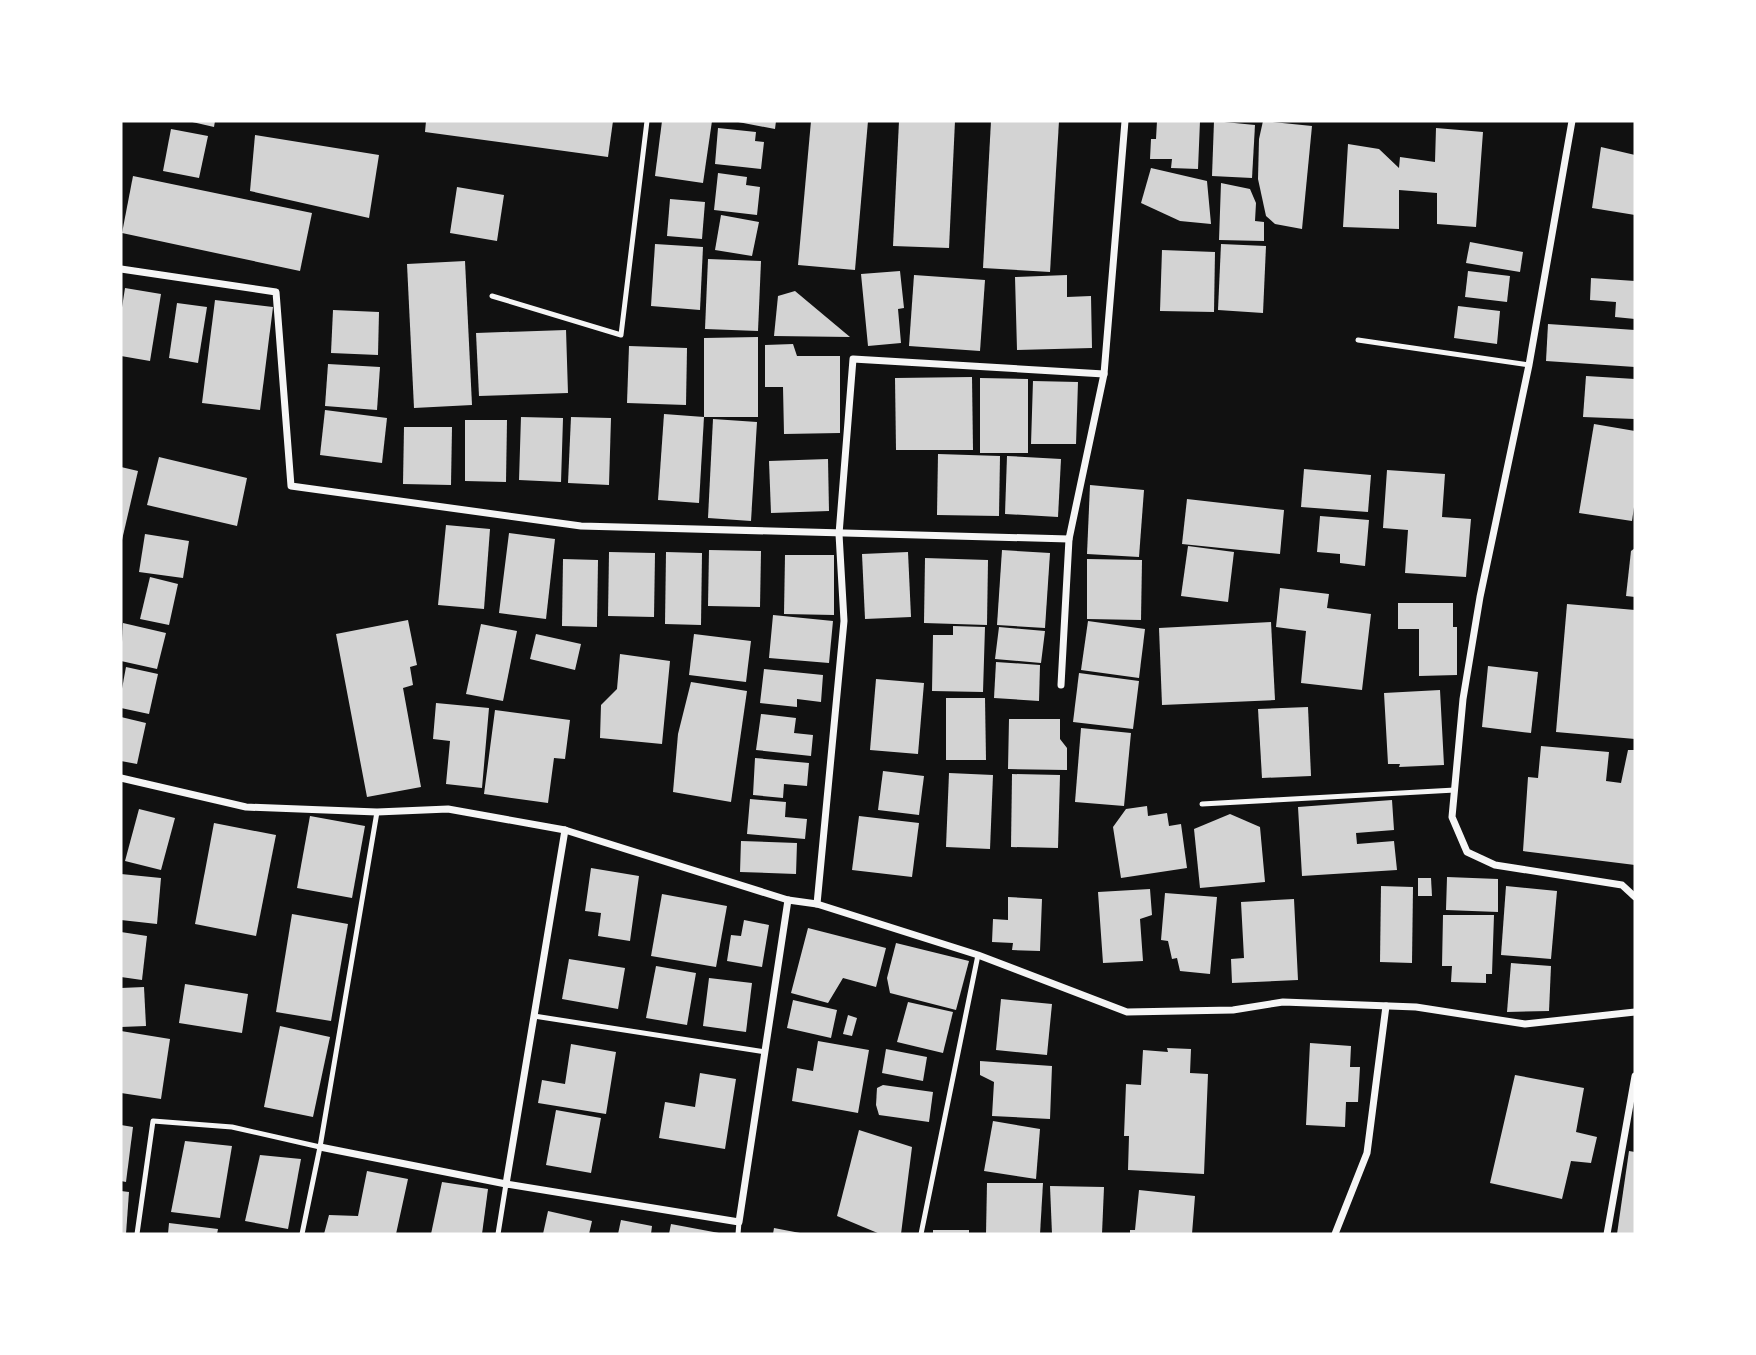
<svg xmlns="http://www.w3.org/2000/svg" width="1756" height="1355" font-family="Bitter,serif">
  <rect width="100%" height="100%" fill="#111"/>
  <!-- building -->
  <g fill="#d3d3d3">
    <path d="M188,121h27l-1,6z"/>
    <path d="M426,121h187l-5,36 -183,-25z"/>
    <path d="M662,121h50l-9,62 -48,-7z"/>
    <path d="M733,121h43l-1,8z"/>
    <path d="M811,121h57l-13,149 -57,-5z"/>
    <path d="M899,121h56l-6,127 -56,-2z"/>
    <path d="M991,121h68l-9,151 -67,-4z"/>
    <path d="M1157,121h43l-2,48 -27,-1 1,-9h-22l1,-20h5z"/>
    <path d="M1214,121l41,4 -3,53 -40,-2z"/>
    <path d="M1263,121l49,5 -10,103 -27,-5 -9,-8 -8,-37 1,-40z"/>
    <path d="M718,128l38,4 -1,9 9,1 -3,27 -46,-5z"/>
    <path d="M1436,128l47,4 -7,95 -39,-3v-31l-38,-3v39l-56,-2 5,-83 31,5 20,19 1,-11 35,5z"/>
    <path d="M171,129l37,7 -9,42 -36,-7z"/>
    <path d="M255,135l124,20 -10,63 -119,-27z"/>
    <path d="M1601,147l34,8v60l-43,-7z"/>
    <path d="M1151,168l56,13 4,43 -31,-3 -39,-18z"/>
    <path d="M718,173l29,4 -1,8 14,2 -3,28 -43,-5z"/>
    <path d="M133,176l179,37 -12,58 -178,-38z"/>
    <path d="M1221,183l29,6 6,14 -1,18 9,1v19l-45,-1z"/>
    <path d="M457,187l47,8 -7,46 -47,-8z"/>
    <path d="M670,199l35,3 -3,37 -35,-3z"/>
    <path d="M721,215l38,7 -7,34 -37,-6z"/>
    <path d="M1470,242l53,10 -3,20 -54,-9z"/>
    <path d="M655,244l48,3 -3,63 -49,-4z"/>
    <path d="M1221,244l45,2 -3,67 -45,-3z"/>
    <path d="M1162,250l53,2 -1,60 -54,-1z"/>
    <path d="M708,259l53,2 -3,70 -53,-2z"/>
    <path d="M465,261l7,144 -58,3 -7,-144z"/>
    <path d="M900,271l4,37 -6,1 3,34 -33,3 -7,-72z"/>
    <path d="M1468,271l42,5 -3,26 -42,-5z"/>
    <path d="M914,275l71,5 -5,71 -71,-5z"/>
    <path d="M1067,275v22l24,-1 1,52 -75,2 -2,-73z"/>
    <path d="M1591,278l44,3v38l-20,-2 1,-15 -26,-2z"/>
    <path d="M125,288l36,6 -11,67 -29,-5v-42z"/>
    <path d="M795,291l55,46 -76,-1 4,-40z"/>
    <path d="M215,300l58,7 -13,103 -58,-7z"/>
    <path d="M177,303l30,4 -9,56 -29,-5z"/>
    <path d="M1458,306l42,5 -3,33 -43,-6z"/>
    <path d="M333,310l46,2 -1,43 -47,-2z"/>
    <path d="M1548,324l87,6v37l-89,-6z"/>
    <path d="M566,330l2,63 -89,3 -3,-63z"/>
    <path d="M758,337v80h-54v-79z"/>
    <path d="M793,344l4,12h43v77l-56,1 -1,-47h-18v-42z"/>
    <path d="M629,346l58,2 -1,57 -59,-2z"/>
    <path d="M328,364l52,3 -3,43 -52,-4z"/>
    <path d="M1586,376l49,3v40l-52,-2z"/>
    <path d="M972,377l1,73h-77l-1,-72z"/>
    <path d="M980,378l48,1v74h-48z"/>
    <path d="M1033,381l45,1 -2,62h-45z"/>
    <path d="M325,410l62,8 -5,45 -62,-8z"/>
    <path d="M664,414l40,3 -5,86 -41,-3z"/>
    <path d="M521,417l42,1 -2,64 -42,-2z"/>
    <path d="M571,417l40,1 -2,67 -41,-2z"/>
    <path d="M713,419l44,3 -6,99 -43,-3z"/>
    <path d="M465,420h42l-1,62 -41,-1z"/>
    <path d="M1594,424l41,7v69l-3,21 -53,-8z"/>
    <path d="M404,427h48l-1,58 -48,-1z"/>
    <path d="M938,454l62,2 -1,60 -62,-1z"/>
    <path d="M1007,456l54,3 -3,58 -53,-3z"/>
    <path d="M159,457l88,21 -10,48 -90,-21z"/>
    <path d="M828,459l1,52 -58,2 -2,-52z"/>
    <path d="M121,467l17,4 -16,69h-1z"/>
    <path d="M1304,469l67,6 -3,37 -67,-5z"/>
    <path d="M1387,470l58,4 -3,43 29,2 -5,58 -61,-4 3,-43 -25,-2z"/>
    <path d="M1090,485l54,5 -5,67 -52,-3z"/>
    <path d="M1187,499l97,11 -4,44 -98,-10z"/>
    <path d="M1320,516l49,4 -4,46 -25,-3v-9l-23,-2z"/>
    <path d="M446,525l44,4 -6,80 -46,-4z"/>
    <path d="M509,533l46,6 -9,80 -47,-6z"/>
    <path d="M145,534l44,7 -6,37 -44,-6z"/>
    <path d="M1188,546l46,6 -6,50 -47,-6z"/>
    <path d="M1635,548v49l-9,-1 5,-45z"/>
    <path d="M709,550l52,1 -1,56 -52,-1z"/>
    <path d="M1002,550l48,3 -5,75 -48,-3z"/>
    <path d="M609,552l46,1 -1,64 -46,-1z"/>
    <path d="M666,552l36,1 -1,72 -36,-1z"/>
    <path d="M908,552l3,65 -46,2 -3,-65z"/>
    <path d="M785,555h49v60l-50,-1z"/>
    <path d="M925,558l63,2 -1,65 -63,-2z"/>
    <path d="M563,559l35,1 -1,67 -35,-1z"/>
    <path d="M1087,559l55,1 -1,60 -54,-1z"/>
    <path d="M150,577l28,7 -9,41 -29,-6z"/>
    <path d="M1280,588l49,6 -2,14 44,6 -9,76 -61,-7 5,-52 -30,-4z"/>
    <path d="M1398,603h55v24h4v48l-38,1v-47h-21z"/>
    <path d="M1567,604l68,6v129l-79,-7z"/>
    <path d="M773,615l60,6 -4,42 -60,-5z"/>
    <path d="M408,620l9,45 -7,2 3,18 -10,3 18,99 -54,10 -31,-163z"/>
    <path d="M1088,621l57,8 -6,49 -58,-8z"/>
    <path d="M1271,622l4,78 -113,5 -3,-77z"/>
    <path d="M123,623l43,10 -9,36 -36,-8z"/>
    <path d="M481,624l36,7 -14,70 -37,-7z"/>
    <path d="M953,626l32,1 -2,65 -51,-1 1,-56h20z"/>
    <path d="M999,627l46,4 -4,32 -46,-4z"/>
    <path d="M536,634l45,10 -6,26 -45,-11z"/>
    <path d="M694,634l57,7 -5,41 -57,-7z"/>
    <path d="M620,654l50,7 -8,83 -62,-6 1,-33 16,-16z"/>
    <path d="M996,662l44,3 -1,36 -45,-3z"/>
    <path d="M1488,666l50,6 -7,61 -49,-6z"/>
    <path d="M126,667l32,7 -9,40 -28,-6v-14z"/>
    <path d="M764,669l59,6 -2,27 -24,-3v8l-37,-4z"/>
    <path d="M1079,673l60,8 -6,48 -60,-7z"/>
    <path d="M876,679l48,4 -6,71 -48,-4z"/>
    <path d="M691,682l56,9 -16,111 -58,-10 5,-58z"/>
    <path d="M1440,690l4,75 -45,2 1,-3h-12l-4,-71z"/>
    <path d="M946,698h39l1,62h-40z"/>
    <path d="M436,703l53,5 -7,80 -36,-4 4,-43 -17,-2z"/>
    <path d="M1308,707l3,69 -49,2 -4,-69z"/>
    <path d="M495,710l75,10 -5,39 -11,-1 -6,45 -64,-9z"/>
    <path d="M761,714l35,4 -2,15 19,2 -2,21 -55,-6z"/>
    <path d="M121,717l25,6 -9,41 -16,-3z"/>
    <path d="M1009,719h51v20l7,9v22l-59,-1z"/>
    <path d="M1081,728l50,5 -7,73 -49,-4z"/>
    <path d="M1541,746l68,6 -3,29 15,2 7,-33h7v115l-112,-14 5,-74 10,1z"/>
    <path d="M755,758l54,5 -2,23 -23,-2 -1,14 -30,-3z"/>
    <path d="M883,771l41,5 -5,39 -41,-5z"/>
    <path d="M949,773l44,2 -3,74 -44,-2z"/>
    <path d="M1012,774l48,1 -2,73 -47,-1z"/>
    <path d="M750,799l36,3 -1,15 22,2 -2,20 -58,-5z"/>
    <path d="M1392,800l2,30 -38,3 1,11 37,-3 3,29 -95,6 -4,-69z"/>
    <path d="M1147,806l1,10 19,-3 2,13 12,-2 6,44 -66,10 -8,-51 13,-18z"/>
    <path d="M139,809l36,9 -14,52 -36,-9z"/>
    <path d="M1230,814l30,13 5,55 -65,6 -6,-59z"/>
    <path d="M310,816l55,10 -13,72 -55,-10z"/>
    <path d="M859,816l60,7 -7,54 -60,-7z"/>
    <path d="M214,823l62,12 -20,101 -61,-12z"/>
    <path d="M741,841l56,2 -1,31 -56,-2z"/>
    <path d="M591,868l48,8 -9,65 -32,-5 3,-23 -16,-2z"/>
    <path d="M121,874l40,4 -4,46 -36,-4z"/>
    <path d="M1447,877l51,2v33l-52,-2z"/>
    <path d="M1418,878h13l1,18h-14z"/>
    <path d="M1381,886l32,1 -1,76 -32,-1z"/>
    <path d="M1506,886l51,5 -6,68 -50,-4z"/>
    <path d="M1150,889l2,26 -12,4 3,42 -40,2 -5,-71z"/>
    <path d="M1165,893l52,4 -7,77 -30,-3 -3,-13 -5,1 -4,-18 -7,-1z"/>
    <path d="M662,894l65,12 -11,61 -65,-11z"/>
    <path d="M1008,897l34,2 -2,52 -28,-1 1,-7 -21,-1 1,-23 15,1z"/>
    <path d="M1294,899l4,81 -66,3 -1,-24 13,-1 -3,-56z"/>
    <path d="M292,914l56,10 -17,97 -55,-9z"/>
    <path d="M1443,915h51l-2,59h-6v9l-35,-1 1,-16h-10z"/>
    <path d="M744,920l25,5 -7,42 -35,-6 4,-26 10,1z"/>
    <path d="M808,928l78,20 -10,39 -33,-9 -15,25 -37,-10z"/>
    <path d="M121,932l26,4 -5,44 -21,-3z"/>
    <path d="M896,943l73,18 -13,49 -66,-17 -3,-15z"/>
    <path d="M569,959l56,9 -7,41 -56,-10z"/>
    <path d="M1511,963l40,3 -2,45 -42,1z"/>
    <path d="M656,966l40,7 -9,52 -41,-7z"/>
    <path d="M709,978l43,5 -6,49 -43,-6z"/>
    <path d="M185,984l63,10 -6,39 -63,-10z"/>
    <path d="M144,987l2,39 -25,1v-39z"/>
    <path d="M1001,999l51,5 -5,51 -51,-5z"/>
    <path d="M793,1000l44,10 -6,28 -44,-10z"/>
    <path d="M908,1002l45,10 -10,41 -46,-11z"/>
    <path d="M848,1015l9,3 -5,18 -9,-2z"/>
    <path d="M280,1026l50,11 -17,80 -49,-10z"/>
    <path d="M121,1031l49,8 -9,60 -40,-6z"/>
    <path d="M818,1041l51,9 -11,63 -66,-12 5,-33 16,3z"/>
    <path d="M1310,1043l41,3 -1,21h10l-2,35h-12l-1,25 -39,-2z"/>
    <path d="M571,1044l45,8 -10,62 -68,-11 4,-23 23,4z"/>
    <path d="M1167,1048l24,1 -1,24 18,1 -4,100 -76,-4 1,-34h-5l2,-52 15,1 2,-35 25,2z"/>
    <path d="M886,1049l41,8 -4,24 -41,-8z"/>
    <path d="M980,1061l72,5 -2,53 -58,-3 2,-34 -14,-7z"/>
    <path d="M700,1073l36,6 -11,70 -66,-11 6,-36 30,5z"/>
    <path d="M1515,1075l69,13 -8,44 21,5 -6,26 -20,-2 -9,38 -72,-16z"/>
    <path d="M883,1085l50,7 -4,30 -50,-7 -3,-10 1,-17z"/>
    <path d="M556,1110l45,8 -10,55 -45,-8z"/>
    <path d="M993,1121l47,8 -4,50 -52,-8z"/>
    <path d="M121,1125l12,2 -7,55 -5,-1z"/>
    <path d="M859,1130l53,17 -11,87h-21l-43,-18z"/>
    <path d="M185,1141l47,5 -12,72 -49,-6z"/>
    <path d="M1629,1151l6,1v82h-18z"/>
    <path d="M260,1155l41,4 -13,70 -43,-8z"/>
    <path d="M367,1171l41,8 -12,55h-72l5,-19 29,1z"/>
    <path d="M442,1182l46,7 -6,45h-51z"/>
    <path d="M987,1183h56l-3,51h-54z"/>
    <path d="M1050,1186l54,1 -2,47h-50z"/>
    <path d="M1139,1190l56,6 -3,38h-62v-4h5z"/>
    <path d="M121,1191l8,1 -3,42h-5z"/>
    <path d="M548,1211l44,10 -3,13h-46z"/>
    <path d="M621,1220l31,6 -1,8h-33z"/>
    <path d="M169,1223l49,6 -1,5h-49z"/>
    <path d="M671,1224l48,9v1h-50z"/>
    <path d="M774,1228l26,5v1h-27z"/>
    <rect x="933" y="1230" width="36" height="4"/>
  </g>
  <g fill="none" stroke-linecap="round" stroke-linejoin="round">
    <!-- service -->
    <g stroke="#f5f5f5" stroke-width="5">
      <path d="M492,296l129,39 26,-214"/>
      <path d="M1358,340l171,25"/>
      <path d="M1202,804l253,-14"/>
      <path d="M534,1016l231,36"/>
      <path d="M137,1234l16,-113 79,6 88,20"/>
      <path d="M302,1234l18,-87 57,-335"/>
      <path d="M498,1234l8,-50"/>
      <path d="M738,1234l1,-12"/>
      <path d="M921,1234l57,-279"/>
    </g>
    <!-- minor -->
    <g stroke="#f5f5f5" stroke-width="7">
      <path d="M1572,121l-43,244 -49,232 -17,102 -11,118 15,35 28,13 127,20 13,12"/>
      <path d="M121,269l155,23 15,194 290,40 488,13 35,-165 21,-253"/>
      <path d="M1061,685l8,-146"/>
      <path d="M121,778l125,29 131,5 71,-3 117,21 223,70 29,4 161,51 149,57 106,-2 50,-8 133,5 109,17 110,-12"/>
      <path d="M817,904l27,-283 -5,-87 14,-175 251,15"/>
      <path d="M320,1147l186,37 233,38 49,-322"/>
      <path d="M506,1184l59,-354"/>
      <path d="M1335,1234l32,-81 19,-147"/>
      <path d="M1607,1234l28,-158"/>
    </g>
  </g>
  <!-- border -->
  <rect width="1756" height="1355" fill="none" stroke="#ffffff" stroke-width="245"/>
</svg>
